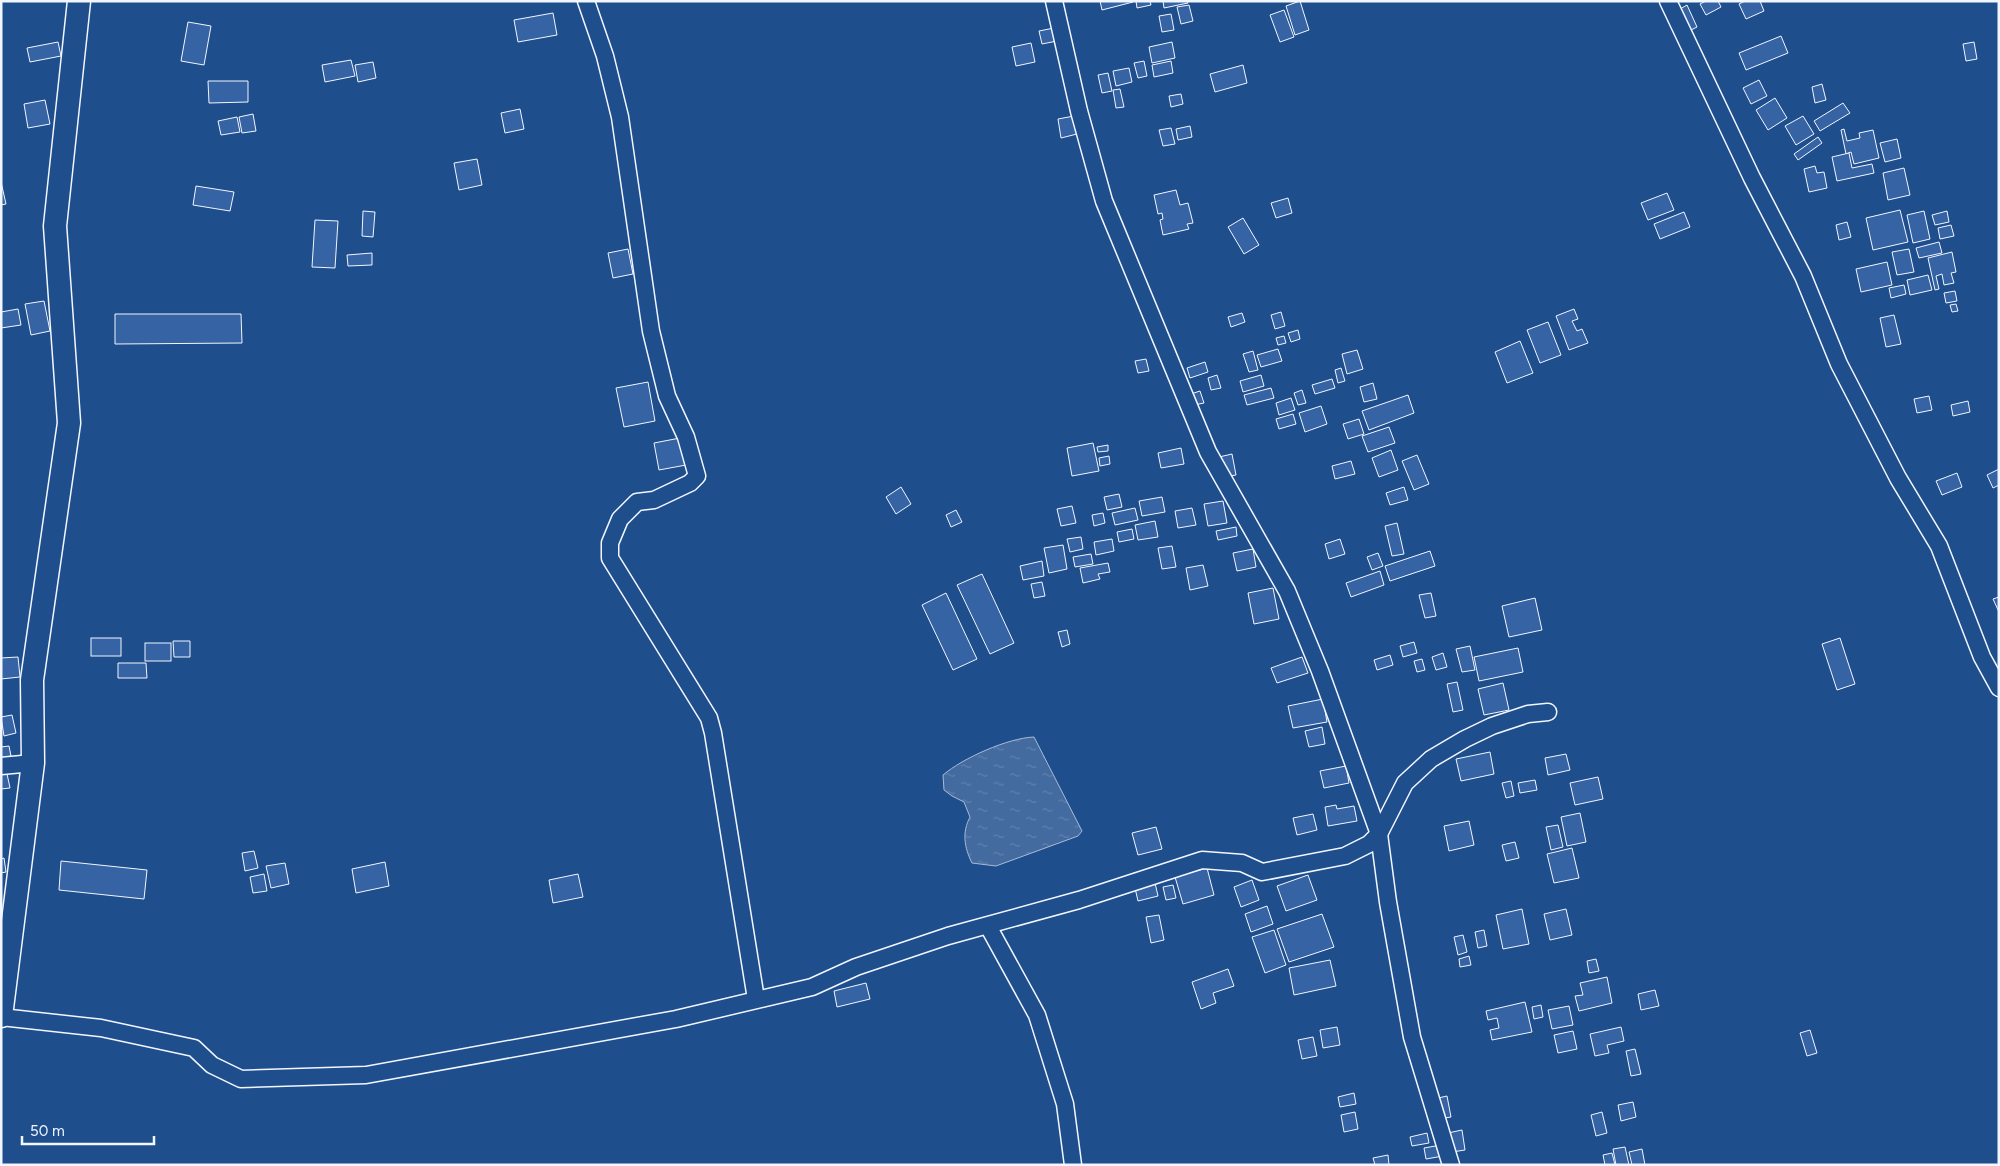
<svg xmlns="http://www.w3.org/2000/svg" width="2000" height="1166" font-family="Figtree,sans-serif">
  <defs>
    <pattern id="water-ripples" width="26" height="14" patternUnits="userSpaceOnUse" patternTransform="scale(1.25)"><rect width="26" height="14" fill="#446ba0"/><path d="M2 4q2-2 4 0t4 0M15 11q2-2 4 0t4 0" fill="none" stroke="#5f81ae"/></pattern>
  </defs>
  <rect width="100%" height="100%" fill="#1f4e8c"/>
  <!-- water -->
  <path fill="url(#water-ripples)" stroke="#a8bbd7" d="M1034,737l48,94 -4,5 -82,30 -24,-3c-8,-16 -10,-31 -2,-46l-6,-15 -12,-6 -8,-6 -1,-15c20,-17 65,-37 91,-38z"/>
  <!-- building -->
  <g fill="#3563a3" stroke="#f2f6ff">
    <path d="M1100,1h33v1l-31,8z"/>
    <path d="M1136,1h14l1,4 -14,3z"/>
    <path d="M1163,1h24l1,2 -24,5z"/>
    <path d="M1300,1l9,29 -14,5 -9,-29z"/>
    <path d="M1706,1h12l3,6 -15,8 -6,-11z"/>
    <path d="M1745,1h15l4,10 -18,8 -7,-15z"/>
    <path d="M1189,5l4,16 -12,3 -4,-17z"/>
    <path d="M1687,5l10,22 -12,6 -10,-21z"/>
    <path d="M1284,10l10,27 -14,5 -10,-27z"/>
    <path d="M553,13l4,22 -39,7 -4,-22z"/>
    <path d="M1171,14l3,16 -12,2 -3,-16z"/>
    <path d="M188,22l23,4 -7,39 -23,-4z"/>
    <path d="M1054,28l3,13 -15,3 -3,-13z"/>
    <path d="M1781,36l7,17 -42,17 -7,-17z"/>
    <path d="M58,42l3,14 -31,6 -3,-14z"/>
    <path d="M1172,42l3,16 -23,5 -3,-16z"/>
    <path d="M1974,42l3,17 -11,2 -3,-17z"/>
    <path d="M1031,43l4,19 -19,4 -4,-19z"/>
    <path d="M351,60l4,16 -30,6 -3,-17z"/>
    <path d="M1144,61l3,15 -9,2 -4,-15z"/>
    <path d="M1171,61l2,12 -19,4 -2,-12z"/>
    <path d="M373,62l3,16 -18,4 -3,-17z"/>
    <path d="M1243,65l4,18 -32,9 -5,-18z"/>
    <path d="M1129,68l3,14 -16,4 -3,-15z"/>
    <path d="M1108,73l4,18 -10,2 -4,-18z"/>
    <path d="M1759,80l8,16 -16,8 -8,-16z"/>
    <path d="M208,81h40v21l-39,1z"/>
    <path d="M1822,84l4,16 -11,3 -3,-16z"/>
    <path d="M1120,89l4,18 -8,1 -3,-18z"/>
    <path d="M1181,94l2,10 -12,3 -2,-11z"/>
    <path d="M1775,98l12,20 -19,12 -12,-20z"/>
    <path d="M45,100l5,24 -22,4 -4,-24z"/>
    <path d="M1843,103l7,10 -30,18 -6,-10z"/>
    <path d="M520,109l4,20 -19,4 -4,-20z"/>
    <path d="M253,114l3,17 -14,2 -3,-16z"/>
    <path d="M1074,116l3,18 -16,4 -3,-19z"/>
    <path d="M1803,116l11,18 -18,11 -11,-19z"/>
    <path d="M237,117l3,15 -19,3 -3,-14z"/>
    <path d="M1190,126l2,11 -14,3 -2,-11z"/>
    <path d="M1171,128l4,16 -12,2 -4,-16z"/>
    <path d="M1844,129l3,12 13,-3 -1,-5 14,-3 6,28 -25,6 -3,-12 -5,2 -5,-24z"/>
    <path d="M1818,137l4,6 -24,17 -4,-6z"/>
    <path d="M1897,139l4,19 -16,4 -5,-19z"/>
    <path d="M1849,153l3,15 20,-4 2,9 -37,8 -5,-24z"/>
    <path d="M477,159l5,26 -23,5 -5,-27z"/>
    <path d="M1815,166l2,7 7,-1 3,16 -18,4 -5,-23z"/>
    <path d="M1904,168l6,27 -22,5 -5,-27z"/>
    <path d="M1,182l5,22 -5,1z"/>
    <path d="M196,186l38,6 -4,19 -37,-6z"/>
    <path d="M1176,190l4,15 8,-2 5,20 -6,1 2,5 -26,6 -3,-15 3,-1 -1,-6 -4,1 -4,-19z"/>
    <path d="M1667,193l7,17 -26,10 -7,-17z"/>
    <path d="M1288,198l4,15 -16,5 -5,-15z"/>
    <path d="M1900,210l8,32 -35,8 -7,-32z"/>
    <path d="M363,211l12,1 -2,25 -11,-1z"/>
    <path d="M1924,211l6,28 -17,4 -6,-28z"/>
    <path d="M1947,211l2,11 -14,3 -3,-10z"/>
    <path d="M1684,212l6,15 -30,12 -6,-15z"/>
    <path d="M1243,218l16,27 -15,9 -16,-27z"/>
    <path d="M315,220l23,1 -3,47 -23,-1z"/>
    <path d="M1847,222l4,15 -12,3 -3,-15z"/>
    <path d="M1951,225l3,11 -14,3 -2,-11z"/>
    <path d="M1939,242l3,11 -23,5 -3,-10z"/>
    <path d="M628,249l5,25 -20,4 -5,-25z"/>
    <path d="M1909,249l5,23 -17,3 -5,-23z"/>
    <path d="M1952,252l4,20 -5,1 3,10 -10,2 -2,-11 -6,2 3,13 -4,1 -7,-32z"/>
    <path d="M372,253v12l-24,1 -1,-11z"/>
    <path d="M1887,262l5,23 -31,7 -5,-23z"/>
    <path d="M1928,275l4,15 -22,5 -3,-15z"/>
    <path d="M1904,285l2,9 -15,4 -2,-10z"/>
    <path d="M1955,291l2,10 -11,2 -2,-10z"/>
    <path d="M44,301l6,30 -19,4 -6,-31z"/>
    <path d="M1956,304l2,7 -6,1 -2,-7z"/>
    <path d="M18,309l3,16 -20,3v-16z"/>
    <path d="M1574,309l4,10 -6,2 5,10 5,-2 6,14 -19,7 -13,-34z"/>
    <path d="M1281,312l4,14 -10,3 -4,-14z"/>
    <path d="M1242,313l3,9 -14,5 -3,-10z"/>
    <path d="M115,314h126l1,29 -127,1z"/>
    <path d="M1894,315l7,29 -15,3 -6,-29z"/>
    <path d="M1548,322l13,33 -21,8 -13,-33z"/>
    <path d="M1298,330l2,9 -9,3 -3,-9z"/>
    <path d="M1284,336l2,7 -8,2 -2,-7z"/>
    <path d="M1520,341l13,32 -26,10 -12,-31z"/>
    <path d="M1278,349l4,12 -21,6 -4,-12z"/>
    <path d="M1357,350l6,19 -16,5 -5,-20z"/>
    <path d="M1253,351l5,19 -9,2 -6,-18z"/>
    <path d="M1146,359l3,12 -11,2 -3,-12z"/>
    <path d="M1205,362l3,10 -18,6 -3,-10z"/>
    <path d="M1341,368l4,13 -7,2 -3,-13z"/>
    <path d="M1217,375l4,13 -10,2 -3,-12z"/>
    <path d="M1261,375l3,11 -21,6 -3,-11z"/>
    <path d="M1332,379l3,9 -20,6 -3,-9z"/>
    <path d="M648,382l7,39 -31,6 -8,-39z"/>
    <path d="M1373,383l4,16 -13,3 -4,-15z"/>
    <path d="M1271,388l3,10 -27,7 -3,-10z"/>
    <path d="M1302,390l4,13 -8,2 -4,-12z"/>
    <path d="M1200,391l4,12 -10,2 -3,-11z"/>
    <path d="M1408,395l6,18 -45,17 -7,-19z"/>
    <path d="M1929,396l3,14 -15,3 -3,-14z"/>
    <path d="M1291,398l4,12 -16,5 -3,-12z"/>
    <path d="M1968,401l2,11 -17,4 -2,-11z"/>
    <path d="M1321,406l6,18 -22,8 -6,-19z"/>
    <path d="M1293,414l3,10 -17,5 -3,-10z"/>
    <path d="M1359,419l5,15 -16,5 -5,-15z"/>
    <path d="M1389,427l6,16 -27,9 -6,-16z"/>
    <path d="M680,438l6,27 -27,5 -5,-27z"/>
    <path d="M1093,443l6,28 -27,5 -5,-28z"/>
    <path d="M1108,445v6l-10,1 -1,-5z"/>
    <path d="M1181,448l3,16 -23,4 -3,-15z"/>
    <path d="M1391,450l7,20 -19,7 -7,-19z"/>
    <path d="M1232,454l4,21 -12,2 -5,-20z"/>
    <path d="M1417,455l12,29 -15,6 -12,-29z"/>
    <path d="M1109,456l1,8 -10,2 -1,-8z"/>
    <path d="M1351,461l4,13 -20,5 -3,-13z"/>
    <path d="M1999,469v16l-6,3 -6,-13z"/>
    <path d="M1957,473l5,14 -20,8 -6,-14z"/>
    <path d="M901,487l10,17 -15,10 -10,-17z"/>
    <path d="M1404,487l4,13 -18,5 -4,-12z"/>
    <path d="M1119,494l3,13 -15,3 -3,-13z"/>
    <path d="M1162,497l3,15 -23,4 -3,-15z"/>
    <path d="M1223,501l4,22 -19,3 -4,-22z"/>
    <path d="M1072,506l4,17 -15,3 -4,-17z"/>
    <path d="M1135,508l3,12 -23,5 -3,-12z"/>
    <path d="M1192,508l4,17 -18,3 -3,-17z"/>
    <path d="M956,510l6,12 -11,5 -5,-12z"/>
    <path d="M1103,513l2,10 -11,3 -2,-11z"/>
    <path d="M1155,521l3,16 -20,3 -3,-15z"/>
    <path d="M1397,523l7,31 -12,2 -7,-30z"/>
    <path d="M1236,527l1,9 -19,4 -2,-9z"/>
    <path d="M1132,529l2,10 -15,3 -2,-10z"/>
    <path d="M1081,537l2,12 -13,3 -3,-13z"/>
    <path d="M1112,539l2,12 -18,4 -2,-13z"/>
    <path d="M1340,539l5,15 -16,5 -4,-15z"/>
    <path d="M1063,545l4,24 -18,4 -5,-25z"/>
    <path d="M1172,546l4,21 -14,2 -4,-21z"/>
    <path d="M1253,549l3,18 -19,4 -4,-18z"/>
    <path d="M1430,551l5,15 -45,15 -5,-15z"/>
    <path d="M1378,553l5,13 -11,4 -5,-13z"/>
    <path d="M1091,554l2,10 -18,3 -2,-10z"/>
    <path d="M1042,561l2,15 -21,4 -3,-14z"/>
    <path d="M1108,563l2,9 -12,2 2,5 -17,4 -3,-15z"/>
    <path d="M1203,565l5,21 -18,4 -4,-22z"/>
    <path d="M1380,571l4,14 -33,12 -5,-14z"/>
    <path d="M982,574l32,69 -24,11 -33,-69z"/>
    <path d="M1042,582l3,14 -11,2 -3,-14z"/>
    <path d="M1273,588l6,31 -25,5 -6,-31z"/>
    <path d="M946,593l31,66 -24,11 -31,-65z"/>
    <path d="M1431,593l5,23 -11,2 -6,-23z"/>
    <path d="M1999,597v15l-6,-13z"/>
    <path d="M1535,598l7,32 -33,7 -7,-31z"/>
    <path d="M1067,630l3,14 -8,3 -4,-15z"/>
    <rect x="91" y="638" width="30" height="18"/>
    <path d="M1840,638l15,46 -18,6 -15,-46z"/>
    <path d="M173,641h17v16h-16z"/>
    <path d="M1414,642l3,11 -14,4 -3,-11z"/>
    <rect x="145" y="643" width="26" height="18"/>
    <path d="M1470,646l5,24 -13,2 -6,-23z"/>
    <path d="M1518,648l5,24 -44,9 -5,-24z"/>
    <path d="M1443,653l4,14 -11,3 -4,-13z"/>
    <path d="M1390,655l3,10 -16,5 -3,-10z"/>
    <path d="M18,657l2,20 -19,2v-21z"/>
    <path d="M1302,657l6,16 -31,10 -6,-15z"/>
    <path d="M1422,659l3,11 -8,2 -3,-11z"/>
    <path d="M118,663h28l1,15h-29z"/>
    <path d="M1457,682l6,28 -10,2 -6,-28z"/>
    <path d="M1503,683l6,27 -25,5 -6,-26z"/>
    <path d="M1323,699l4,23 -34,6 -5,-22z"/>
    <path d="M12,715l4,18 -12,3 -3,-19z"/>
    <path d="M1322,727l3,17 -16,3 -4,-16z"/>
    <path d="M9,746l2,10 -10,2v-11z"/>
    <path d="M1490,752l4,22 -33,7 -5,-22z"/>
    <path d="M1566,754l4,16 -22,5 -3,-17z"/>
    <path d="M1346,766l3,17 -25,5 -4,-17z"/>
    <path d="M6,769l4,19 -9,1v-19z"/>
    <path d="M1598,777l5,22 -28,6 -5,-22z"/>
    <path d="M1535,780l2,10 -17,3 -2,-10z"/>
    <path d="M1511,781l3,15 -8,2 -4,-15z"/>
    <path d="M1336,805l1,4 17,-3 3,15 -29,5 -3,-19z"/>
    <path d="M1580,813l6,29 -19,4 -6,-29z"/>
    <path d="M1313,814l4,16 -20,5 -4,-17z"/>
    <path d="M1469,821l5,24 -25,6 -5,-25z"/>
    <path d="M1558,825l5,22 -12,3 -5,-23z"/>
    <path d="M1156,827l6,22 -24,6 -6,-22z"/>
    <path d="M1515,842l4,16 -13,3 -4,-16z"/>
    <path d="M1572,848l7,30 -25,5 -7,-29z"/>
    <path d="M254,851l4,17 -13,3 -3,-18z"/>
    <path d="M4,858l2,14 -5,1v-14z"/>
    <path d="M61,861l86,9 -3,29 -85,-9z"/>
    <path d="M385,862l4,24 -33,7 -4,-24z"/>
    <path d="M285,863l4,21 -18,4 -5,-22z"/>
    <path d="M1207,868l7,27 -31,9 -8,-27z"/>
    <path d="M264,874l3,17 -14,2 -3,-16z"/>
    <path d="M578,874l5,23 -30,6 -4,-23z"/>
    <path d="M1308,875l9,25 -31,11 -9,-25z"/>
    <path d="M1252,880l7,20 -18,7 -7,-20z"/>
    <path d="M1155,883l3,13 -20,5 -3,-13z"/>
    <path d="M1173,885l3,13 -10,2 -3,-13z"/>
    <path d="M1267,906l6,18 -22,8 -6,-18z"/>
    <path d="M1522,909l7,35 -26,5 -7,-34z"/>
    <path d="M1566,909l6,26 -22,5 -6,-26z"/>
    <path d="M1322,914l12,33 -45,15 -12,-33z"/>
    <path d="M1159,915l5,25 -13,3 -5,-26z"/>
    <path d="M1274,930l12,35 -21,8 -13,-36z"/>
    <path d="M1484,930l3,16 -9,2 -3,-16z"/>
    <path d="M1463,935l4,17 -9,3 -4,-18z"/>
    <path d="M1469,956l2,9 -11,2 -1,-8z"/>
    <path d="M1596,959l3,12 -10,2 -2,-12z"/>
    <path d="M1330,960l6,26 -42,9 -5,-27z"/>
    <path d="M1228,969l6,17 -21,7 3,10 -15,6 -9,-27z"/>
    <path d="M1607,977l5,26 -33,8 -4,-15 8,-1 -3,-12z"/>
    <path d="M866,983l4,16 -33,8 -3,-16z"/>
    <path d="M1655,990l4,16 -18,4 -3,-16z"/>
    <path d="M1525,1002l7,30 -40,8 -2,-10 9,-2 -2,-10 -9,2 -2,-9z"/>
    <path d="M1541,1005l2,12 -9,2 -2,-12z"/>
    <path d="M1569,1006l4,19 -21,4 -4,-19z"/>
    <path d="M1337,1027l3,18 -17,3 -3,-18z"/>
    <path d="M1621,1027l3,14 -17,4 2,8 -14,3 -5,-22z"/>
    <path d="M1810,1030l7,23 -10,3 -7,-23z"/>
    <path d="M1573,1031l4,18 -19,4 -4,-18z"/>
    <path d="M1313,1037l4,19 -15,3 -4,-19z"/>
    <path d="M1635,1049l6,25 -10,2 -5,-25z"/>
    <path d="M1354,1093l2,11 -16,3 -2,-10z"/>
    <path d="M1447,1096l4,21 -13,2 -4,-20z"/>
    <path d="M1633,1102l3,15 -15,4 -3,-16z"/>
    <path d="M1355,1112l3,17 -14,3 -3,-17z"/>
    <path d="M1602,1112l5,21 -11,3 -5,-21z"/>
    <path d="M1462,1130l3,20 -13,2 -4,-19z"/>
    <path d="M1427,1133l2,10 -17,3 -2,-9z"/>
    <path d="M1441,1145l2,11 -17,3 -2,-11z"/>
    <path d="M1625,1147l4,18h-13l-3,-16z"/>
    <path d="M1642,1149l3,16h-13l-3,-13z"/>
    <path d="M1612,1153l3,12h-10l-2,-10z"/>
    <path d="M1388,1155l1,10h-14l-2,-7z"/>
  </g>
  <g fill="none" stroke-linecap="round" stroke-linejoin="round">
    <defs>
      <g id="street">
        <path d="M586,1l19,55 15,61 31,214 16,65 19,41 11,39 -7,7 -36,17 -17,2 -17,17 -10,24v15l99,160 4,15 43,266"/>
        <path d="M1054,1l25,110 25,90 104,251 79,139 33,80 59,163 9,68 24,135 39,128"/>
        <path d="M1668,1l84,177 51,98 36,88 59,114 41,68 43,111 17,31"/>
        <path d="M1,766l32,-3"/>
        <path d="M988,926l49,89 28,89 8,61"/>
        <path d="M1,1017l100,11 93,20 18,17 29,14 125,-4 310,-56 136,-32 44,-20 92,-31 131,-36 123,-40 40,3 20,9 83,-16 24,-12 10,-10 26,-51 26,-24 34,-20 27,-13 36,-12 20,-2"/>
      </g>
      <path id="secondary" d="M1,1016l32,-253 -1,-83 37,-257 -14,-197 24,-225"/>
    </defs>
    <!-- street casing -->
    <use href="#street" stroke="#f2f6ff" stroke-width="19"/>
    <!-- secondary casing -->
    <use href="#secondary" stroke="#f2f6ff" stroke-width="25"/>
    <!-- street -->
    <use href="#street" stroke="#1f4e8c" stroke-width="16"/>
    <!-- secondary -->
    <use href="#secondary" stroke="#1f4e8c" stroke-width="22"/>
  </g>
  <!-- border -->
  <rect width="2000" height="1166" fill="none" stroke="#f2f6ff" stroke-width="5"/>
  <!-- scale -->
  <path d="M22 1136v8h132v-8" fill="none" stroke="#f2f6ff" stroke-width="2.5"/>
  <text x="30" y="1136" font-size="15" fill="#f2f6ff" stroke="#1f4e8c" stroke-width="4" paint-order="stroke">50 m</text>
</svg>
